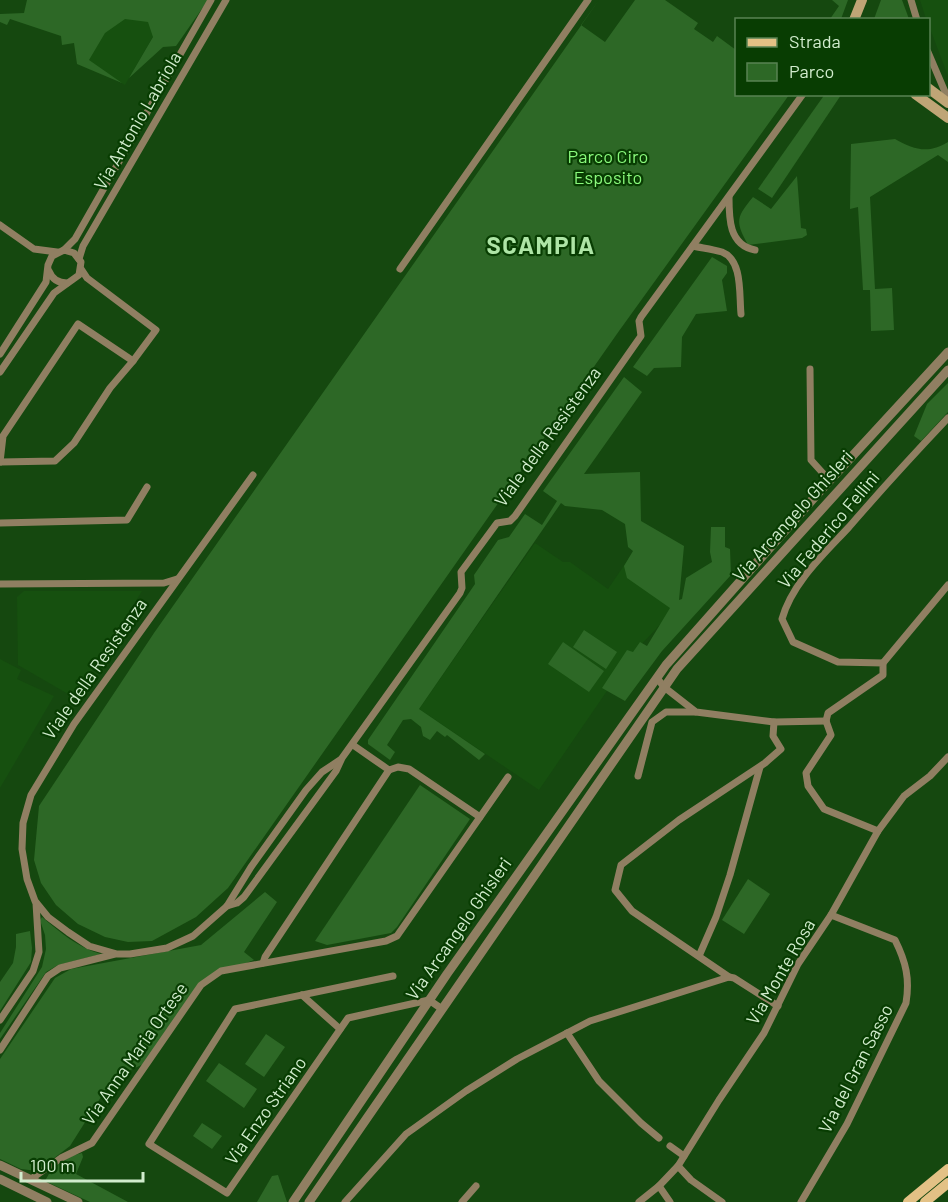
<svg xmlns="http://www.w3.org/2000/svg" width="948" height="1202" font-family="Barlow,sans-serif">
  <rect width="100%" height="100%" fill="#15480f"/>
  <!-- built -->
  <g fill="#16500f">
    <path d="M920,0h28v76l-19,-50 -1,-6 -2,-1z"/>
    <path d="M166,14l-41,71 -47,-27 32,-43z"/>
    <path d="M646,533l30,75 -43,45 -94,137 -120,-81 116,-166 28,19h7l38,27z"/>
    <path d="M24,591h118l-67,107 -57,-33 -1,-68z"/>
    <path d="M0,659l21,11 -4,9 37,17 -54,92z"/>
  </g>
  <!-- green -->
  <g fill="#2d6826">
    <path d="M27,0h181l-32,46 -13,1 -34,31 24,-41 -5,-15 -23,-3 -20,14 -16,27 33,23 -45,-19 -3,-21 -12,2 -1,-9 -51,-17 -3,6 -7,-3v-8l24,-1z"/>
    <path d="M599,0l-18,25 24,17 30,-42h30l33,23 -4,6 19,13 4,-6 19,14v44l53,1 -170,236 -391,557 -32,29 -44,24 -24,1 -23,-5 -27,-13 -22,-19 -15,-22 -7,-23 5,-54 115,-173 426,-606z"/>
    <path d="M832,0h16l-7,19h-11l9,-13z"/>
    <path d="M881,0h21l7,19h-35z"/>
    <path d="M825,94l16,1 -69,103 -14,-9z"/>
    <path d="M895,139c19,11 34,15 53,3v20l-10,-7 -68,42 5,92 17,-1 2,42 -23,1 -1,-41h-7l-5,-83 -8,2 1,-65z"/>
    <path d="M797,176l4,52 5,1 1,6 -5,3 -54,7c-13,-24 -12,-27 5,-48l18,12z"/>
    <path d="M712,257l15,9v7l-5,7 5,31 -31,3 -14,23 -1,30 -27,1 -7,8 -14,-9z"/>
    <path d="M624,377l18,15 -58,82 56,-2 1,49 43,25 -5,54 3,-1 4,-21 26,-16 -2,-10 1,-25h14v20l5,2 1,26 -69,76 -37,50 -23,-13 25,-38 6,2 7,-10 7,4 23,-38 -43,-30 -3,-12 9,-15 -5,-4 -3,-23 -23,-14 -37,-4 -4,-3 -142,206 66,45 -6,6 -32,-25 -2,2 -8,-6 -7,9 -7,-4 -2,-9 -10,-8 -8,1 -16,25 8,7 -5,8 -22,-16v-4l107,-156 -1,-9 24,-35 11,-3 16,-23 17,11 15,-24 -14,-10z"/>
    <path d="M948,383v29l-27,29 -7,-5 13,-32z"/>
    <path d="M584,630l33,22 -11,17 -33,-22z"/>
    <path d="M563,642l41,29 -15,21 -41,-28z"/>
    <path d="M420,785l50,34 -73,108 -6,6 -64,12 -12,-4z"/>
    <path d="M748,879l22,15 -26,40 -22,-14z"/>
    <path d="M265,892l12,10 -33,50 10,8 -39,15 -27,29 -40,58 -35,16 -43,68 -33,25 -16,-2 -21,-10v-100l55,-81 16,-9 130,-24z"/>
    <path d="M42,917c18,15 36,31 59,37l-43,11 -12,7 -46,67v-6l42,-66 4,-18 -1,-14 -5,-15z"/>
    <path d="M30,931l2,17 -1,14 -31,49v-29l13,-19 3,-16v-13z"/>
    <path d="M266,1034l19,13 -21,30 -19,-13z"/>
    <path d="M219,1063l38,26 -13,19 -38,-27z"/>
    <path d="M202,1123l20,13 -10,13 -19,-13z"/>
    <path d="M82,1153l1,4 -7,17 52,28h-38l-45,-21c11,-20 16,-22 37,-28z"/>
    <path d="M278,1175l9,27h-30l15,-26z"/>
  </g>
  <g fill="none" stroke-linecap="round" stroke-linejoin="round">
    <!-- minor -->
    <g stroke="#907f62" stroke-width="7">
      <path d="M911,0l6,20"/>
      <path d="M928,52l20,47"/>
      <path d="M729,197c0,22 0,48 26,53"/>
      <path d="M0,225l34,24 23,3"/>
      <path d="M693,246c9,2 19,3 29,6 21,8 17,43 19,62"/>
      <path d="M64,250l11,-11 136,-239"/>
      <path d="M79,259l4,-13 143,-246"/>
      <path d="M400,269l188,-269"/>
      <path d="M49,271c3,8 9,12 18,12"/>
      <path d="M0,354l46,-72 2,-17 4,-9 12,-6 10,3 7,9 -2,13 -25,18 -54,79"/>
      <path d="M810,369l1,91 19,21"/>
      <path d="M0,462l3,-26 75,-112 55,37 23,-31 -69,-52 -6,-9"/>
      <path d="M0,462l55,-1 19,-18 36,-55 23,-27"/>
      <path d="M253,475l-179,249 -43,71 -8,28 -1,26 5,30 8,22 13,16 20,15 21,14 28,8h13l37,-6 26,-12 34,-30 24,-39 55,-77 16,-18 18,-12"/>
      <path d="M0,523l127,-3 20,-33"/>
      <path d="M0,584l164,-1 13,-4"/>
      <path d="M883,663l65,-78"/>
      <path d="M657,678l7,9 32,25 78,10 52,-1"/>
      <path d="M826,721l2,-8 55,-38v-12l-45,-1 -45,-20 -11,-23c10,-36 42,-65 67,-92 32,-37 65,-73 99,-109"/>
      <path d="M826,721l5,14 -25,38 2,13 16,23 54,22"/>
      <path d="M389,770l9,-3 11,2 71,48"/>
      <path d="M638,776l14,-54 14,-10h29"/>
      <path d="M227,906l10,-3 7,-6 92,-126 6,-13 118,-165 2,-5 -1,-16 36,-49 13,-2 5,-5 126,-180 -2,-15 2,-4 162,-223"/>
      <path d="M699,956l17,-39 14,-42 30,-108"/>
      <path d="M263,963l2,-6 124,-187 -36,-25"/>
      <path d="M393,976l-158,33 -86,135 78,49 121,-175 81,-18 13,9"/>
      <path d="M729,977l-97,-66 -17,-21 6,-25 58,-45 86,-57 16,-14 -8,-13 1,-14"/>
      <path d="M302,995l38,34"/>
      <path d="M0,1020l33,-49 6,-19 -3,-49"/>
      <path d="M567,1033l32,48 42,42 18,15"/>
      <path d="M0,1050l48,-74 12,-8 55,-14"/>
      <path d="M670,1146l14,10"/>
      <path d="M678,1166l13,14 31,22"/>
      <path d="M31,1179l30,-21 31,-15 109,-158 20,-14 165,-30 11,-5 111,-159"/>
      <path d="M659,1186l11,16"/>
      <path d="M345,1202l61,-68 60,-43 51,-32 73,-38 139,-44 5,1 44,28"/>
      <path d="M462,1202l14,-16"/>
      <path d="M639,1202l20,-16 19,-20 41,-66 45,-67 34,-69 33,-49 47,-84 26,-35 26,-20 18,-19"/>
      <path d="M801,1202l46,-78 59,-121c4,-24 0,-41 -11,-63l-64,-25"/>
    </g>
    <!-- tertiary -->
    <g stroke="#907f62" stroke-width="9">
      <path d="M0,1165l78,37"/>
      <path d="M0,1179l47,23"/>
      <path d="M293,1202l154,-228 219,-309 155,-175 127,-138"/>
      <path d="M309,1202l368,-533 271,-299"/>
    </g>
    <!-- secondary -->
    <g stroke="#bfa576" stroke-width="10">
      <path d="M854,20l8,-20"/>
      <path d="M928,88l20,15"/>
      <path d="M915,94l33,24"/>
    </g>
    <!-- primary -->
    <g stroke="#e3c185" stroke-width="10">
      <path d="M908,1202l40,-33"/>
      <path d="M925,1202l23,-19"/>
    </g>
  </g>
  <g text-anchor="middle" stroke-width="4.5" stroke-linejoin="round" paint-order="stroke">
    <!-- street labels -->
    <g font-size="18" fill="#d1eccd" stroke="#083d02">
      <text transform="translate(138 121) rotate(-60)" y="6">Via Antonio Labriola</text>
      <text transform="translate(548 437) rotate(-54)" y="6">Viale della Resistenza</text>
      <text transform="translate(793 516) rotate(-48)" y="6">Via Arcangelo Ghisleri</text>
      <text transform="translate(829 530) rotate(-50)" y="6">Via Federico Fellini</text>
      <text transform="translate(95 669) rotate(-55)" y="6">Viale della Resistenza</text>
      <text transform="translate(459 929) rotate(-55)" y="6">Via Arcangelo Ghisleri</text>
      <text transform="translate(781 972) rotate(-60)" y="6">Via Monte Rosa</text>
      <text transform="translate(135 1054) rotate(-55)" y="6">Via Anna Maria Ortese</text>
      <text transform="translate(856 1069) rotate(-63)" y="6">Via del Gran Sasso</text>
      <text transform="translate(266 1111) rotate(-55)" y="6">Via Enzo Striano</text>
    </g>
    <!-- park labels -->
    <g font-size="18" fill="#8af97c" stroke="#083d02">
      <text x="608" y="163">Parco Ciro<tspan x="608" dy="21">Esposito</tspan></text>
    </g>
    <!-- district labels -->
    <g font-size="24" font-weight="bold" letter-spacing="1.5" fill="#aee5a6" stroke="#083d02">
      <text x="541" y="254">SCAMPIA</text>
    </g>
  </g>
  <!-- legend -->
  <rect x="735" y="18" width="195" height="78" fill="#083d02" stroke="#588353" stroke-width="1.5"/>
  <rect x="747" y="38" width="30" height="9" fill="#e3c185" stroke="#588353" stroke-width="1.5"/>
  <text x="789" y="48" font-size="18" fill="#d1eccd">Strada</text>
  <rect x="747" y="63" width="30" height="18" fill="#2d6826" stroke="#588353" stroke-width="1.5"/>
  <text x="789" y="78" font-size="18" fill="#d1eccd">Parco</text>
  <!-- scale -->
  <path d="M21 1172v9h122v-9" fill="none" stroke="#d1eccd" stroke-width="3"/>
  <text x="30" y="1172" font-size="18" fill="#d1eccd" stroke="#083d02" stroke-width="4.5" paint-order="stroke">100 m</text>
</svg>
